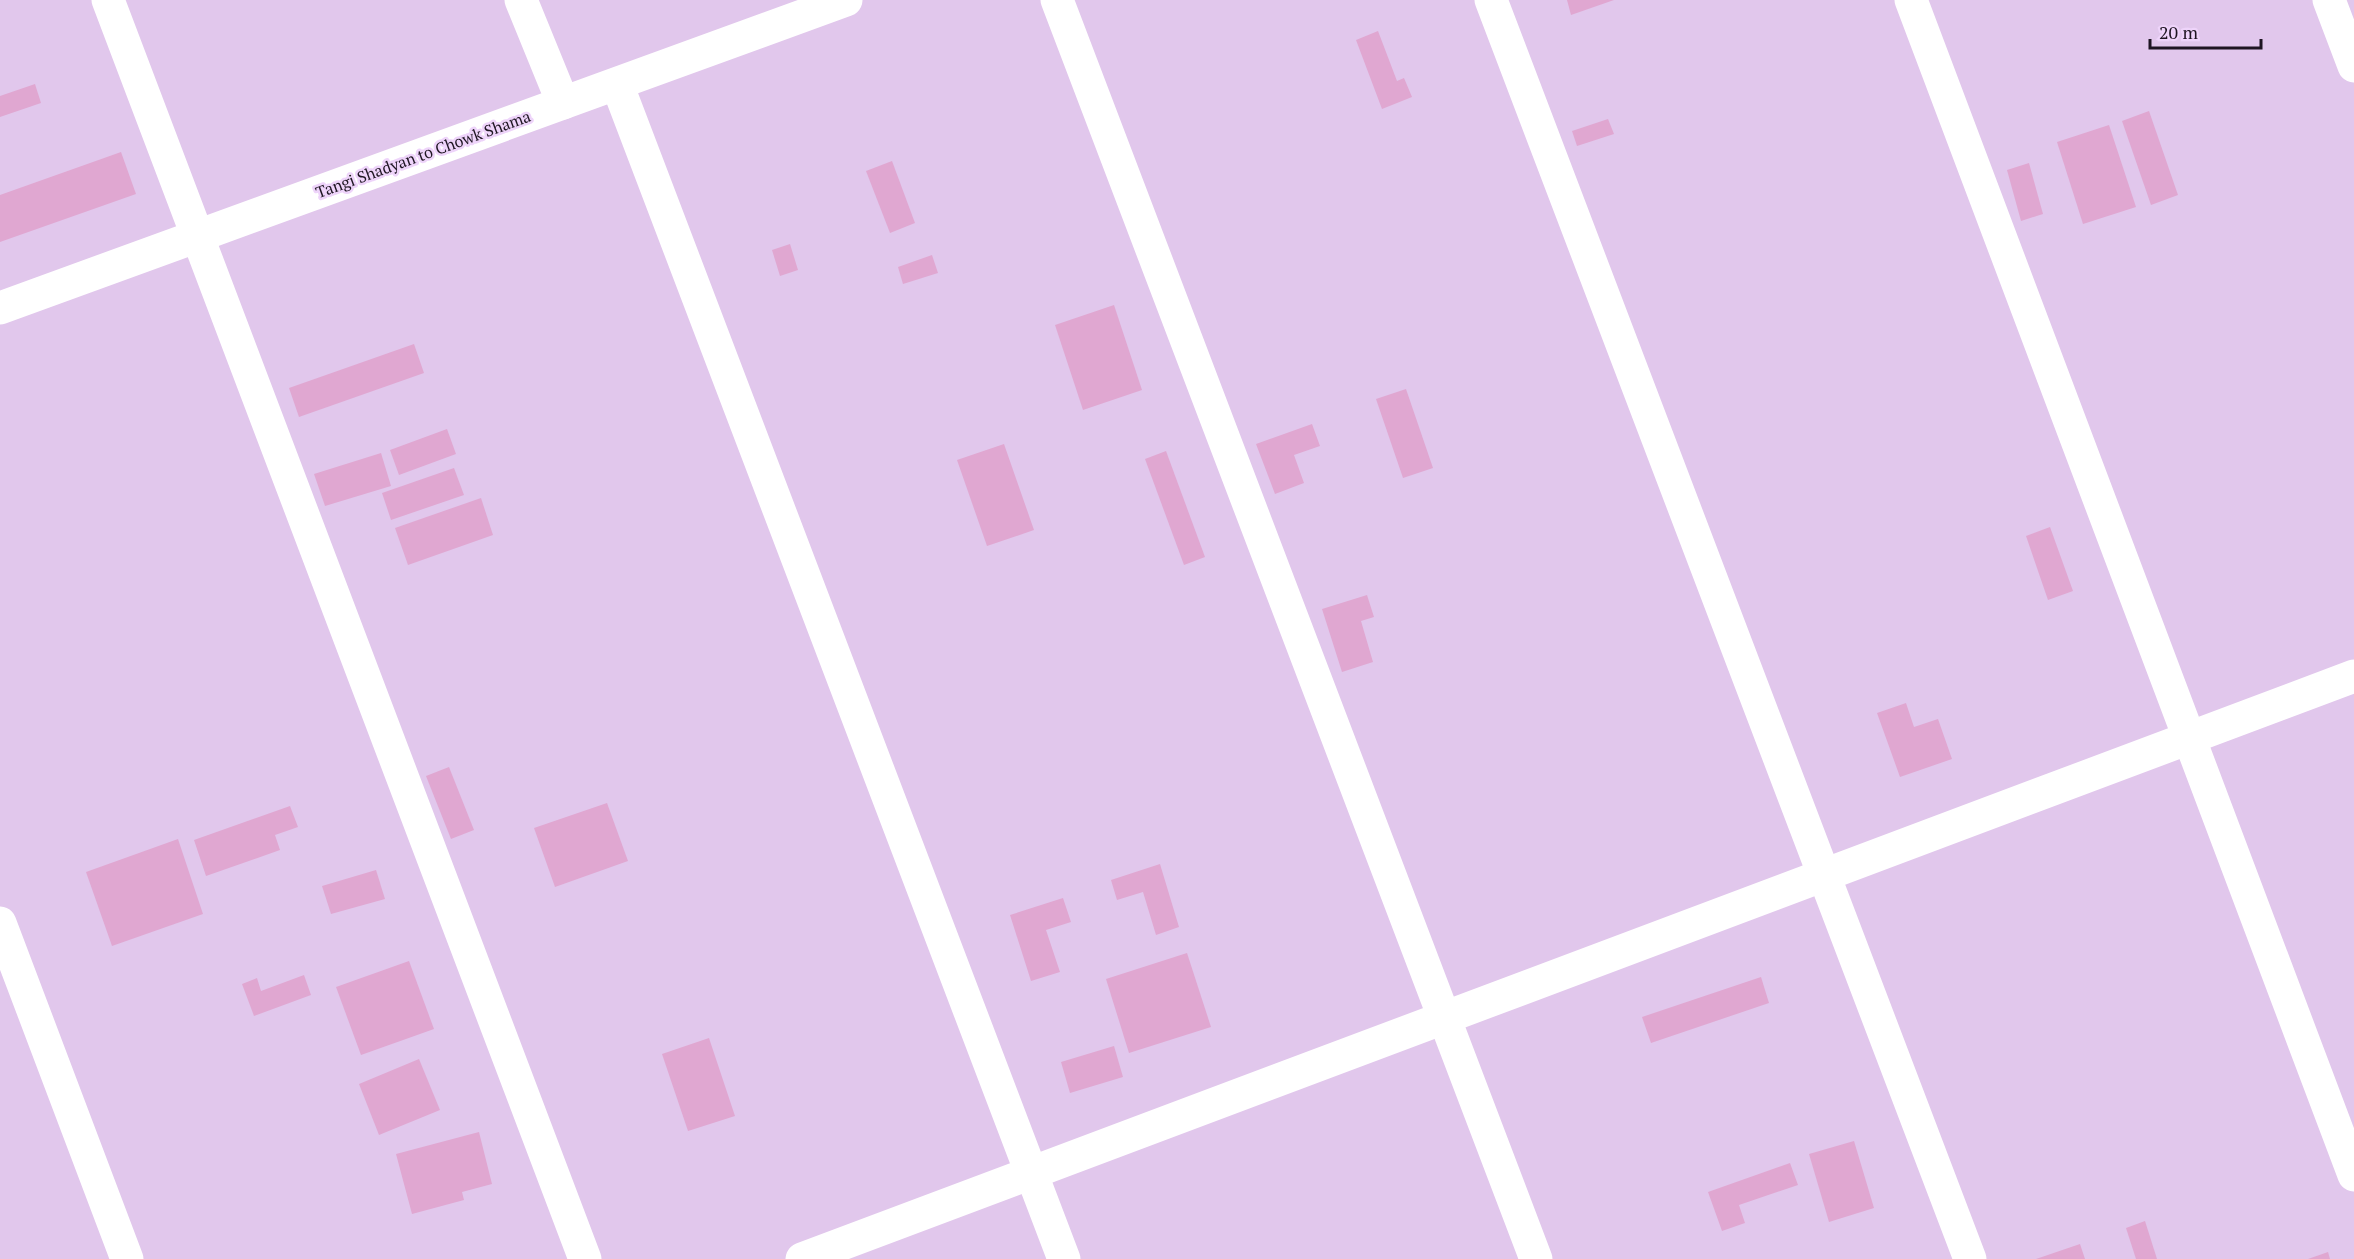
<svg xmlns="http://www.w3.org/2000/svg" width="2354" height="1259" font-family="'PT Serif',serif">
  <rect width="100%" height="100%" fill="#e1c7ec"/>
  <!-- building -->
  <g fill="#e0a7d1">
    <path d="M1567,0h47l-43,15z"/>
    <path d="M1378,31l19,50 7,-3 8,19 -30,12 -26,-69z"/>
    <path d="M35,84l6,19 -41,14v-21z"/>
    <path d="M2149,111l29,84 -27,10 -29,-84z"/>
    <path d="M1608,119l6,15 -37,12 -5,-15z"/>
    <path d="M2109,125l27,82 -53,17 -26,-82z"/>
    <path d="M121,152l15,42 -136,48v-47z"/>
    <path d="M892,161l23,62 -25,10 -24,-62z"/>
    <path d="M2029,163l14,51 -22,7 -14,-51z"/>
    <path d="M790,244l8,26 -18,6 -8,-26z"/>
    <path d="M932,255l6,18 -35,11 -5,-17z"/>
    <path d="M1114,305l28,85 -59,20 -28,-85z"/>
    <path d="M414,344l10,29 -125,44 -10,-29z"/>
    <path d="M1406,389l27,79 -30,10 -27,-79z"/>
    <path d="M1312,424l8,22 -26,9 10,28 -29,11 -19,-50z"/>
    <path d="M447,429l9,25 -57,21 -9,-25z"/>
    <path d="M1004,444l30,86 -47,16 -30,-86z"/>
    <path d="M1166,451l39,106 -21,8 -39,-106z"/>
    <path d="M381,453l10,33 -66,20 -11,-32z"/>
    <path d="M454,468l10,27 -73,25 -9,-27z"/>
    <path d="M481,498l12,37 -85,30 -13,-37z"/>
    <path d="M2050,527l23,64 -25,9 -22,-64z"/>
    <path d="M1367,595l7,22 -13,4 12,41 -31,10 -20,-63z"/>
    <path d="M1906,703l8,24 24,-8 14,40 -52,18 -23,-64z"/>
    <path d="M449,767l25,63 -23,9 -25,-63z"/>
    <path d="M607,803l21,58 -73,26 -21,-59z"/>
    <path d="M290,806l8,21 -23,8 5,15 -74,26 -12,-36z"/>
    <path d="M178,839l25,75 -91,32 -26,-74z"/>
    <path d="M1160,864l19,63 -23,8 -13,-43 -26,8 -6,-20z"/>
    <path d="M376,870l9,29 -54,15 -9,-28z"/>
    <path d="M1063,898l8,24 -25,8 14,42 -29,9 -21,-66z"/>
    <path d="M1187,953l24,74 -82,26 -23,-74z"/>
    <path d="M409,961l25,68 -73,26 -25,-68z"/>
    <path d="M304,975l7,20 -57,21 -12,-32 15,-6 4,13z"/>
    <path d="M1761,977l8,26 -118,40 -9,-26z"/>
    <path d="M709,1038l26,78 -47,15 -26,-77z"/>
    <path d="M1114,1046l9,31 -53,16 -9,-31z"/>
    <path d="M419,1059l21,51 -61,25 -20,-51z"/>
    <path d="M479,1132l13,52 -30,8 2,8 -52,14 -16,-60z"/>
    <path d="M1854,1141l20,67 -45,14 -20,-68z"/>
    <path d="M1790,1163l8,22 -59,20 6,18 -23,8 -14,-39z"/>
    <path d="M2145,1221l12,38h-21l-10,-31z"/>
    <path d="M2080,1244l5,15h-49z"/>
    <path d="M2328,1252l2,7h-22z"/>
  </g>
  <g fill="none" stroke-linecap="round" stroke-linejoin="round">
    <!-- street -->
    <g stroke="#fff" stroke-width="33">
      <path d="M108,0l477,1259"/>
      <path d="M521,0l42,103"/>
      <path d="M1057,0l479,1259"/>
      <path d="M1491,0l479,1259"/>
      <path d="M1911,0l443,1175"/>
      <path d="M2329,0l25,66"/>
      <path d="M617,84l447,1175"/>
      <path d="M0,923l127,336"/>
      <path d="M802,1259l1552,-583"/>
    </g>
    <!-- primary -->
    <path stroke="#fff" stroke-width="33" d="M0,308l846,-308"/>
  </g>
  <g text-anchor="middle" stroke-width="5" stroke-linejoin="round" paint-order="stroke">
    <!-- street labels -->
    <g font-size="16" fill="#1e1522" stroke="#eed4fa">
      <text transform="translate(423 154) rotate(-20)" y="6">Tangi Shadyan to Chowk Shama</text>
    </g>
  </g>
  <!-- scale -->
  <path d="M2150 39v9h111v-9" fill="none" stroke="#1e1522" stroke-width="3"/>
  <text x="2159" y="39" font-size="18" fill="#1e1522" stroke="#eed4fa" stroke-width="4.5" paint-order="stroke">20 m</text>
</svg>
